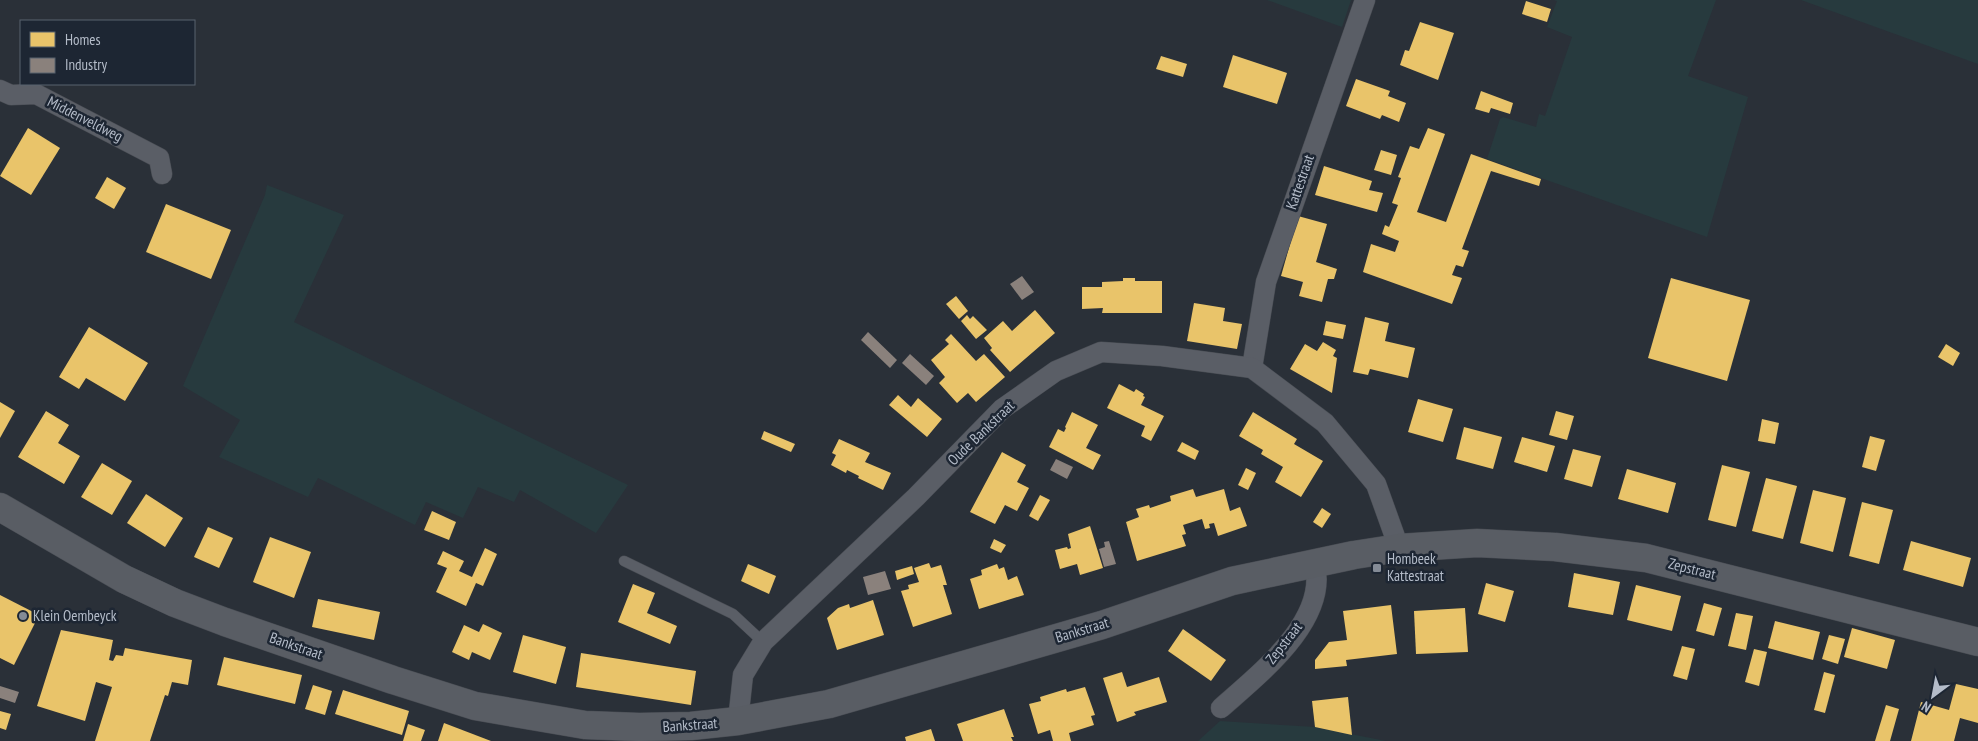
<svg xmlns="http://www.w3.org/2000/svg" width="1978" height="741" font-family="'PT Sans Narrow',sans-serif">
  <rect width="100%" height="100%" fill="#2a3038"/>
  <!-- green -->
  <g fill="#273a3e">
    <path d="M1267,0h84l-9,27z"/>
    <path d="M1554,0h162l-28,76 60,21 -41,140 -220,-78 13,-40 3,-2 33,10 3,-13 6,2 27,-79 -25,-10 10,-26z"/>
    <path d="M1801,0h177v64z"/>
    <path d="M267,185l77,30 -50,107 334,163 -32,48 -76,-43 -6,12 -36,-15 -15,31 -37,-16 -11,23 -97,-47 -10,19 -89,-40 21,-37 -57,-34 82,-191z"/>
    <path d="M1220,721l95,6 71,14h-188z"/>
  </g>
  <!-- homes -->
  <g fill="#e9c46a">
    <path d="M1526,1l25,8 -4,13 -25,-8z"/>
    <path d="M1420,22l34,11 -16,47 -38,-15 5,-15 4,1z"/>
    <path d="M1233,55l54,18 -10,31 -54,-17z"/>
    <path d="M1161,56l26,8 -4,13 -27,-8z"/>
    <path d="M1356,79l34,12 -2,5 18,7 -7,19 -17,-7 -2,4 -34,-13z"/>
    <path d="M1481,91l32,12 -3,11 -19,-6 -2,5 -14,-4z"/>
    <path d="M28,128l32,20 -29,47 -31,-19z"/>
    <path d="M1428,128l17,6 -28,78 29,10 25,-68 70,25 -2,7 -48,-15 -29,78 7,2 -6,16 -7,-2 -4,10 10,3 -10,26 -89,-32 8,-28 24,8 4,-11 -17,-7 3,-9 4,2 9,-22 -6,-2 9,-25 -3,-1 12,-31 9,3z"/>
    <path d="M1381,150l16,5 -6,20 -17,-5z"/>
    <path d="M1324,166l48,15 -3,9 14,3 -6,19 -62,-17z"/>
    <path d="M107,177l19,11 -12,21 -19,-11z"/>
    <path d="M166,204l65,26 -20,49 -65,-27z"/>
    <path d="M1298,216l29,8 -11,38 21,7 -3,10h-6l-6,23 -23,-6 4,-14 -22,-6z"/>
    <path d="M1123,278h12v3h27v32h-60l1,-5 -21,1v-22h20v-5l21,-1z"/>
    <path d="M1671,278l79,22 -23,81 -79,-23z"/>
    <path d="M956,296l12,15 -9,8 -13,-15z"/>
    <path d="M1194,303l31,5 -2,13 19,3 -5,25 -50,-8z"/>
    <path d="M1035,310l20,23 -45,39 -20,-22 2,-2 -8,-10 19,-17 9,10z"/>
    <path d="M967,315l3,4 3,-3 14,14 -11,9 -15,-18z"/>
    <path d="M1365,317l24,6 -4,18 30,7 -7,30 -38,-9 -2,6 -15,-3z"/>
    <path d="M1326,321l20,4 -3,14 -20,-4z"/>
    <path d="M89,327l59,36 -23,38 -39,-23 -7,11 -20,-12z"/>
    <path d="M951,334l25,27 8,-7 21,23 -29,25 -8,-9 -11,10 -18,-20 6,-6 -14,-17 18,-16 -4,-4z"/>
    <path d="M1323,342l13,8 -3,6 4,2 -5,35 -42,-24 15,-25 12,7z"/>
    <path d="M1946,344l14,9 -7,13 -15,-9z"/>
    <path d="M1119,384l15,8 2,-3 8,5 -1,2 2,1 -4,8 23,11 -13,25 -10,-5 4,-10 -38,-18z"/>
    <path d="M898,395l13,12 7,-9 24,21 -15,18 -38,-32z"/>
    <path d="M1418,399l35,10 -10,33 -35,-10z"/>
    <path d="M0,402l15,9 -15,27z"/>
    <path d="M46,411l23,14 -11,18 22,13 -16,28 -46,-27z"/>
    <path d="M1556,411l18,5 -7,24 -18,-5z"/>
    <path d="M1072,412l26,13 -12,23 15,7 -8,15 -44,-23 9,-18 6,3 2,-4 -1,-1z"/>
    <path d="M1253,412l44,27 -3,5 29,17 -22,36 -26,-15 8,-15 -22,-13 2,-4 -24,-14z"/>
    <path d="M1762,419l17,4 -4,21 -17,-3z"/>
    <path d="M1464,427l38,10 -9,32 -37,-10z"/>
    <path d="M764,431l31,13 -4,8 -30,-13z"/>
    <path d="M1870,436l15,4 -9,31 -14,-4z"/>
    <path d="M1522,437l33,9 -8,26 -33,-10z"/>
    <path d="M839,439l31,14 -5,9 26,11 -8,17 -25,-12 1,-2 -12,-6 -1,3 -15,-8 5,-10 -4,-2z"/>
    <path d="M1182,442l17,9 -4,9 -18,-9z"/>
    <path d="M1573,449l28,7 -9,31 -28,-8z"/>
    <path d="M1002,452l24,13 -9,17 12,6 -12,23 -12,-6 -10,19 -25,-12z"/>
    <path d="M102,463l30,18 -20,34 -31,-18z"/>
    <path d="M1722,465l28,7 -14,55 -28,-7z"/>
    <path d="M1246,468l10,5 -8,17 -10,-5z"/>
    <path d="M1627,469l49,14 -8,30 -50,-14z"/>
    <path d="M1766,478l31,8 -14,53 -31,-8z"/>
    <path d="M1193,489l3,8 28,-8 6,22 10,-4 7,19 -29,10 -4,-13 -5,1 1,4 -5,1 -3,-10 -19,6 3,9 -4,1 4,11 -49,15 -11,-39 13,-5 -3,-8 13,-4 1,3 21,-7 -1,-5z"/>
    <path d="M1813,490l33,8 -13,54 -33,-9z"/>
    <path d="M146,494l37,24 -18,29 -38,-24z"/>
    <path d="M1040,495l10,5 -12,21 -9,-5z"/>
    <path d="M1862,502l31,8 -14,54 -30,-8z"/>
    <path d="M1322,508l9,6 -9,14 -9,-6z"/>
    <path d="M432,511l24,11 -7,18 -25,-10z"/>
    <path d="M1090,526l13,42 -23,7 -3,-11 -17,5 -5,-19 12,-3 1,2 3,-1 -3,-14z"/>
    <path d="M208,527l25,11 -14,30 -25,-11z"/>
    <path d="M270,537l41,15 -17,46 -41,-16z"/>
    <path d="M994,539l12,6 -5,8 -11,-5z"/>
    <path d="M1911,541l60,17 -8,29 -60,-17z"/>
    <path d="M485,548l12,6 -14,32 -7,-3 -10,23 -30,-14 11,-24 -10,-4 6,-13 21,10 -5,10 13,6z"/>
    <path d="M929,563l2,5 10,-3 6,20h-4l9,29 -39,13 -12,-36 8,-2 -1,-4 11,-3 -5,-14z"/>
    <path d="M748,564l28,12 -7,18 -28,-13z"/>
    <path d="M997,564l2,5 5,-2 4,13 9,-4 7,19 -45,14 -9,-30 12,-4 -1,-5z"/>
    <path d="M912,566l2,8 -17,6 -2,-9z"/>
    <path d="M1574,573l46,9 -7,33 -45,-8z"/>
    <path d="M1486,583l28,8 -9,31 -27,-8z"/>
    <path d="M633,584l22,9 -8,20 30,13 -7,18 -52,-22z"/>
    <path d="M1636,585l45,11 -9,35 -45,-11z"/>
    <path d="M0,595l39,20 -25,50 -14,-7z"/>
    <path d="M318,599l62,13 -6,28 -62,-13z"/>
    <path d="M873,600l11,35 -47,15 -10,-32 11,-10 11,-4 1,4z"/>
    <path d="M1704,603l18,5 -8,28 -18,-5z"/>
    <path d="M1391,605l6,49 -51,6 1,6 -32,3v-9l14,-18 18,-2 -4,-29z"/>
    <path d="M1465,608l3,44 -52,2 -2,-43z"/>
    <path d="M1736,613l17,3 -7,34 -18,-4z"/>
    <path d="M1775,621l45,11 -7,28 -45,-12z"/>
    <path d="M483,624l19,9 -12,27 -18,-8 -3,8 -17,-8 12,-27 15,7z"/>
    <path d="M1852,628l43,12 -8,29 -43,-12z"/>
    <path d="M1183,629l43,31 -15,21 -43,-30z"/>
    <path d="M61,630l52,10 -4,20 4,1 3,-6 7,1 2,-8 67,12 -4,25 -16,-3 -4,14 -3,-1 -15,46h-55l17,-54 -16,-5 -11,39 -48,-15z"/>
    <path d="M523,635l43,12 -10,37 -43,-12z"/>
    <path d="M1829,635l16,4 -7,25 -16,-5z"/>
    <path d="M1682,646l13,3 -8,31 -14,-4z"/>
    <path d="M1754,649l13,3 -8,34 -14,-4z"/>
    <path d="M581,653l115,18 -5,34 -115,-18z"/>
    <path d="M224,657l78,18 -7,29 -78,-19z"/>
    <path d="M1122,672l5,15 32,-10 8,25 -33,10 2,3 -19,7 -14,-44z"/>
    <path d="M1824,672l11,3 -10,38 -11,-3z"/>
    <path d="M1956,684l22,5v34l-18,-5 -6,23h-43l10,-39 28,8z"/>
    <path d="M313,685l19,6 -7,24 -20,-6z"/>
    <path d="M1085,687l10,28 -4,1 3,9 -25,8 2,8h-18l-3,-11 -12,4 -9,-30 12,-3 -1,-4 26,-8 1,3z"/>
    <path d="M343,690l66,21 -7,24 -67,-21z"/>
    <path d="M1348,697l4,38 -37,-8 -3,-26z"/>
    <path d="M1886,705l13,4 -9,32h-15z"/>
    <path d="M1004,709l10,28h-3l2,4h-50l-6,-17z"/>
    <path d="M0,711l11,3 -5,16 -6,-2z"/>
    <path d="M444,723l47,18h-53z"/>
    <path d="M408,724l17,6 -4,11h-18z"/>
    <path d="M931,729l4,12h-29l-1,-4z"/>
  </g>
  <!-- industry -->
  <g fill="#8a817c">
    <path d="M1022,276l12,16 -12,8 -12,-16z"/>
    <path d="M868,332l29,28 -7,8 -29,-28z"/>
    <path d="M910,354l24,22 -8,9 -24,-22z"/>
    <path d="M1056,459l17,8 -6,12 -17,-9z"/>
    <path d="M1109,541l7,23 -12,3 -5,-18 6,-2 -1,-5z"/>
    <path d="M885,571l6,18 -23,6 -5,-18z"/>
    <path d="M0,686l19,6 -4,11 -15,-5z"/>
  </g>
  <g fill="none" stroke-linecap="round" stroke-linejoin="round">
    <defs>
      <path id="lane" d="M624,561l109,53 30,28"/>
      <g id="street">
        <path d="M0,90l11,5 25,-1 123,64 3,16"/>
        <path d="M1252,368l14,-86 99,-282"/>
        <path d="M1221,708c37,-33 110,-89 93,-146"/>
        <path d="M738,721l5,-46 20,-33 153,-145 86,-88 54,-38 45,-19 61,4 90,12 73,55 51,61 23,64"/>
      </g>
      <path id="secondary" d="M0,507l124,72 51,24 50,19 168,58 82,26 110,19 54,2 52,-1 47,-5 91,-17 273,-79 130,-44 122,-26 45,-7 78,-5 78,4 91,11 332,84"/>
    </defs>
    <!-- lane casing -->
    <use href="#lane" stroke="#484c53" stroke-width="11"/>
    <!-- street casing -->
    <use href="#street" stroke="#484c53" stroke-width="21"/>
    <!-- secondary casing -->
    <use href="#secondary" stroke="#484c53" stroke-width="29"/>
    <!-- lane -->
    <use href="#lane" stroke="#5a5e66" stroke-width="10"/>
    <!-- street -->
    <use href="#street" stroke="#5a5e66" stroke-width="20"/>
    <!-- secondary -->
    <use href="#secondary" stroke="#595d64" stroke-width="28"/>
  </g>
  <!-- markers -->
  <g fill="#848b96" stroke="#1d2633" stroke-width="2">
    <rect x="1372" y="563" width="10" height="10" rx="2.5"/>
    <circle cx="23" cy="616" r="5"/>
  </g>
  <g text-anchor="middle" stroke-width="5" stroke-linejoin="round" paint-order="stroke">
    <!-- street labels -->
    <g font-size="15" fill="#b4bcc9" stroke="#1d2633">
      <text transform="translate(85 119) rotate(27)" y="5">Middenveldweg</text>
      <text transform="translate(1300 182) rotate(-71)" y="5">Kattestraat</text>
      <text transform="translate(981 433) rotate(-44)" y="5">Oude Bankstraat</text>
      <text transform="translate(1692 569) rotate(14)" y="5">Zepstraat</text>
      <text transform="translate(1082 630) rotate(-17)" y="5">Bankstraat</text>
      <text transform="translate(1284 643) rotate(-52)" y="5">Zepstraat</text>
      <text transform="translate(296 646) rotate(19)" y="5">Bankstraat</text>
      <text transform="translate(690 725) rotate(-4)" y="5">Bankstraat</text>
    </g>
    <!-- poi labels -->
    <g font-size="15" fill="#b4bcc9" stroke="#1d2633" text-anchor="start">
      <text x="1387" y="564">Hombeek<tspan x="1387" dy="17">Kattestraat</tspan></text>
      <text x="33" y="621">Klein Oembeyck</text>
    </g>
  </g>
  <!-- legend -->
  <rect x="20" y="20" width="175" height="65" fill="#1d2633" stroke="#59626f"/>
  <rect x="30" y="32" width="25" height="15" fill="#e9c46a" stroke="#59626f"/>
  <text x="65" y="45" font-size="15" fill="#b4bcc9">Homes</text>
  <rect x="30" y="58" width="25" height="15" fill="#8a817c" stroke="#59626f"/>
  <text x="65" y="70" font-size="15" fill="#b4bcc9">Industry</text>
  <!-- north arrow -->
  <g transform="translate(1933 696) rotate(212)" stroke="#1d2633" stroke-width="4" paint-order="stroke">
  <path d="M0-4L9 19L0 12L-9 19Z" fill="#b4bcc9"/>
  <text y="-8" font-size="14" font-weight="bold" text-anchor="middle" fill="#b4bcc9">N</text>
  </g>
</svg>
